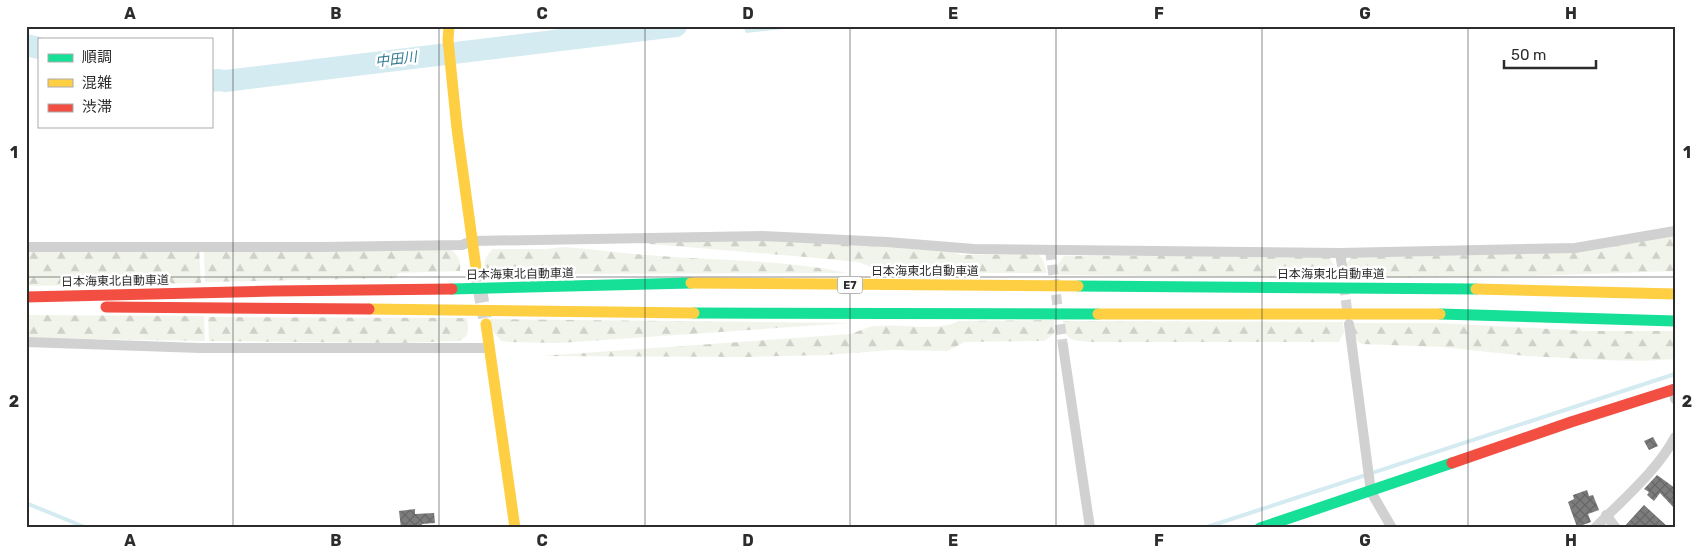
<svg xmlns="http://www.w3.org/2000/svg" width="1701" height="554" font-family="Rubik,'Noto Sans JP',sans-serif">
  <defs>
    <pattern id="forest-firs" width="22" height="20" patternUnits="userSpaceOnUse" patternTransform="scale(1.25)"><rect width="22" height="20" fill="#f1f4ea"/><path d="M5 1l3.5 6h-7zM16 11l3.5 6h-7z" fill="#cfd1c9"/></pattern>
    <pattern id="building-cross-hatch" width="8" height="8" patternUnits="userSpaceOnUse" patternTransform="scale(1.25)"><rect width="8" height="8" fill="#7d7d7d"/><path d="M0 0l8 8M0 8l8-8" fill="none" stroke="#676767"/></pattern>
  </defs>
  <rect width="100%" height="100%" fill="#fff"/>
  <!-- forest -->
  <g fill="url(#forest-firs)">
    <path d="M1675,234v37l-145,5 -152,2 -32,-1 -1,-12 7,-8 120,-2z"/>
    <path d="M573,240h193l179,8 15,7 78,-1 5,6 4,13h-63l-24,2 -13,-9 -73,2 -16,-6 -52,-5 -167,-14z"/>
    <path d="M564,247c28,2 55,6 83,8 68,6 135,4 201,18l-312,1 -51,-1c-2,-10 0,-17 8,-24h53z"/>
    <path d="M199,249l2,34 -175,3v-36z"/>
    <path d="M204,249l247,1c8,6 10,11 9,21l-62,2 -2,5 -191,4z"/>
    <path d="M1064,256h262l4,2 4,7 2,13 -279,-3 -1,-8z"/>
    <path d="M26,315l178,1 1,25 -179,-3z"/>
    <path d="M208,317l259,1c1,12 4,18 -9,23l-56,2 -193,-2z"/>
    <path d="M491,319l359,4 -291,20 -48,-1 -10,-1 -9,-11z"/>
    <path d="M1054,320l1,12 -10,9 -80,1 -18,9 -54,-1 -67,5 -79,2 -206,-1 310,-22c8,-3 18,-8 26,-8 28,-3 57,7 82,-5z"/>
    <path d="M1063,321l280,1 1,11 -6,9h-243c-19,-1 -31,1 -32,-21z"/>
    <path d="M1352,323h87l149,8h87v28l-33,2 -38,-1 -77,-4 -84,-9 -81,-3 -6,-4z"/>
  </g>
  <!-- water -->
  <path fill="#d4ebf2" d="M743,26h70l-67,7z"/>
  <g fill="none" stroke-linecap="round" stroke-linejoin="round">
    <!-- stream -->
    <g stroke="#d4ebf2" stroke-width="4">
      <path d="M26,503l61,25"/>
      <path d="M1204,528l471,-154"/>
    </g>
    <!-- river -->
    <g stroke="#d4ebf2" stroke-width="22">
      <path d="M26,45l13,3"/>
      <path d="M211,81l8,-1 6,1 451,-55"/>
    </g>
  </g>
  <!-- building -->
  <g fill="url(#building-cross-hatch)">
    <path d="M1653,437l5,9 -9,4 -5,-9z"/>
    <path d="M1657,475l18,13v21l-15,-16 -6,8 -7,-6 2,-3 -5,-3z"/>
    <path d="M1587,490l2,6 4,-1 6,15 -11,4 3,8 -14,5 -9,-25 6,-3 -1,-4z"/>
    <path d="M1644,505l25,23h-46z"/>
    <path d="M415,509v5l19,-1 1,10 -13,1v4h-21l-2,-17z"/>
  </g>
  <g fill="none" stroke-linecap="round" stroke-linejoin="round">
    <!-- street-tunnel -->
    <g stroke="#d5d5d5" stroke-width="10" stroke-dasharray="10 5" stroke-linecap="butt">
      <path d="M1050,250l13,96"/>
      <path d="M1344,285l4,33"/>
    </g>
    <!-- secondary-tunnel -->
    <path stroke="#d5d5d5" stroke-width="14" stroke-dasharray="14 7" stroke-linecap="butt" d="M476,268l9,50"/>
    <!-- street -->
    <g stroke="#d1d1d1" stroke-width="10">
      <path d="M26,247h294l142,-2 10,-4 291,-5 124,6 87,7 366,4 235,-5 100,-17"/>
      <path d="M1340,253l3,19"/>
      <path d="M1349,324l22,168 21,36"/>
      <path d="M26,342l174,6h289"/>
      <path d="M1063,346l27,182"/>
      <path d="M1673,389l2,10"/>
      <path d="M1606,515l10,13"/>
      <path d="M1595,528c26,-27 63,-58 80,-91"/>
    </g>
    <!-- fast -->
    <g stroke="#16e098" stroke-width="11">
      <path d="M1078,286l398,3"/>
      <path d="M452,289l239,-6"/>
      <path d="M694,313l404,1"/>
      <path d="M1440,314l235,7"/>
      <path d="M1260,528l192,-65"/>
    </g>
    <!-- slow -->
    <g stroke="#ffcf43" stroke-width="11">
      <path d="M449,26l-1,14 9,89 19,139"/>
      <path d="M691,283l387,3"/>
      <path d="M1476,289l199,5"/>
      <path d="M369,309l325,4"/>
      <path d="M1098,314h342"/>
      <path d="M486,324l29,204"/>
    </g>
    <!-- jam -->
    <g stroke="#f24e42" stroke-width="11">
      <path d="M26,297l248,-6 178,-2"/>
      <path d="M106,307l263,2"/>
      <path d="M1452,463l119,-41 104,-33"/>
    </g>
  </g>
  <!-- grid -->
  <path fill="none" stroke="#2c2c2c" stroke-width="1" stroke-opacity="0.55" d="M233,26v502M439,26v502M645,26v502M850,26v502M1056,26v502M1262,26v502M1468,26v502M26,277h1649"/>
  <g text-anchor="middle" stroke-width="5" stroke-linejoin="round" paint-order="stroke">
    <!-- shield labels -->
    <rect fill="#fff" stroke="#6b6b6b" stroke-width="1" x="837.5" y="276.5" width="25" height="17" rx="4"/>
    <g font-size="11" font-weight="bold" fill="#2c2c2c">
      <text x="850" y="289">E7</text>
    </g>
    <!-- street labels -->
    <g font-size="12" fill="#2c2c2c" stroke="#fff">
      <text x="925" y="275">日本海東北自動車道</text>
      <text transform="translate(520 274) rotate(-1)" y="4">日本海東北自動車道</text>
      <text x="1331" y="278">日本海東北自動車道</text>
      <text transform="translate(115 281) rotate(-1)" y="4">日本海東北自動車道</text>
    </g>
    <!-- water labels -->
    <g font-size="14" font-style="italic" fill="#367c93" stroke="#fff">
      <text transform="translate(396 59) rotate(-7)" y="5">中田川</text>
    </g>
  </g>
  <!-- border -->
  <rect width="1701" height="554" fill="none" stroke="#ffffff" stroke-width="55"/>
  <!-- legend -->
  <rect x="38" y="38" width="175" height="90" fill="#ffffff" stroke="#ababab"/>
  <rect x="48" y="54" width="25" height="8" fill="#16e098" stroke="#ababab"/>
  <text x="82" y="62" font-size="15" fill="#2c2c2c">順調</text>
  <rect x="48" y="79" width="25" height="8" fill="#ffcf43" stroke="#ababab"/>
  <text x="82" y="88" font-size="15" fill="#2c2c2c">混雑</text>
  <rect x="48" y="104" width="25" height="8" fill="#f24e42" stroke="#ababab"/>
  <text x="82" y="112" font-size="15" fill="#2c2c2c">渋滞</text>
  <!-- scale -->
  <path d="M1504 60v8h92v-8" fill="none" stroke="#2c2c2c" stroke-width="2.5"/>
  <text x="1511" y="60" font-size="15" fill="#2c2c2c" stroke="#ffffff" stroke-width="4" paint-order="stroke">50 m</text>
  <rect x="28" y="28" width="1646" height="498" fill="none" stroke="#2c2c2c" stroke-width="2"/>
  <g font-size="16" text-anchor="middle" font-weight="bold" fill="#2c2c2c">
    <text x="130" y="19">A</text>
    <text x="336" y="19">B</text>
    <text x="542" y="19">C</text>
    <text x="748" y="19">D</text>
    <text x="953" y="19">E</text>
    <text x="1159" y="19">F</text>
    <text x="1365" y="19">G</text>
    <text x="1571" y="19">H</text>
    <text x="14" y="158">1</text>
    <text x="1687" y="158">1</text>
    <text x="14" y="407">2</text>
    <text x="1687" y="407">2</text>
    <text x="130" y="546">A</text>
    <text x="336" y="546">B</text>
    <text x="542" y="546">C</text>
    <text x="748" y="546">D</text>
    <text x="953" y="546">E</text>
    <text x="1159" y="546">F</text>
    <text x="1365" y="546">G</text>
    <text x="1571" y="546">H</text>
  </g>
</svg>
